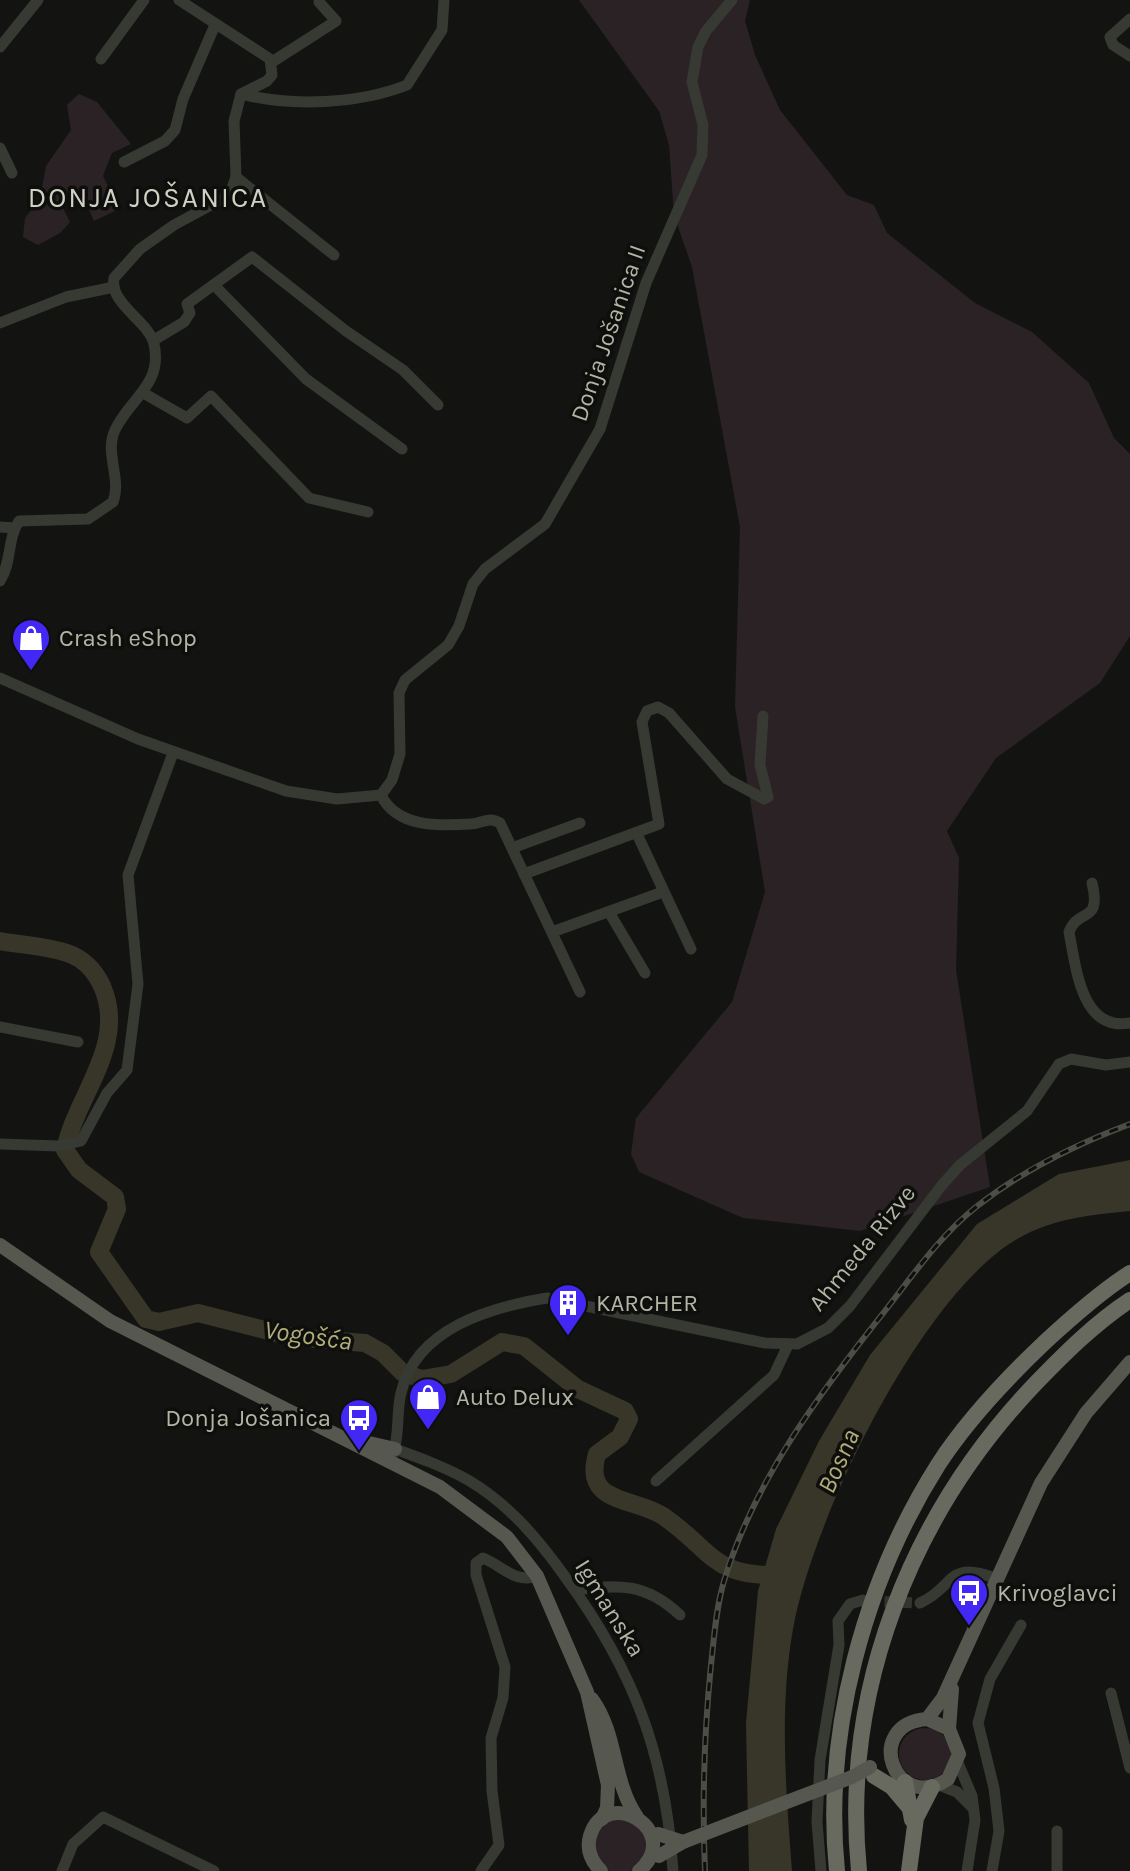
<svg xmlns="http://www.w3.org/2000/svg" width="1130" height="1871" font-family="Karla,sans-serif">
  <rect width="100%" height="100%" fill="#131412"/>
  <!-- green -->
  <g fill="#2b2226">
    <path d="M579,0h171l-5,21 10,34 25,55 67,85 27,10 13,28 88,70 57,29 57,51 25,55 16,16v182l-30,47 -104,75 -49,73 12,27 -3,112 34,217 -130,44 -117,-13 -104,-46 -8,-18 5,-36 96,-116 33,-110 -30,-185 5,-180 -48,-260 -18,-52 -5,-70 -10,-34z"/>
    <path d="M79,94l18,8 34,42 -19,9 -9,23 16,33 -25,12 -10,-23 -12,-5 -9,15 7,14 -10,11 -22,12 -15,-8 2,-19 15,-19 6,-33 25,-36 -4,-25z"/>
    <circle cx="925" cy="1754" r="26"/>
    <circle cx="620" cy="1846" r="27"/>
  </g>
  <!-- water -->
  <path fill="#373628" d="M1130,1160v51c-39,4 -76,7 -111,27 -98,55 -207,283 -226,391 -14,79 -7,163 -1,242h-43l-3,-148 12,-132 18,-62 43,-88 51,-86 107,-131 82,-50z"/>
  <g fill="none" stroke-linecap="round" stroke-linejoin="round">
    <!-- river -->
    <path stroke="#373628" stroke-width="18" d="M0,941c22,4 46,5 67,12 16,5 28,18 35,33 26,59 -26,109 -37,164l14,20 36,27 2,12 -18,43 47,67 13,3 39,-9 94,24 73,6 18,10 20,20 19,6 29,-5 51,-32 22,4 54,43 47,22 4,8 -9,18 -23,17c-15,51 38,43 66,62 52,36 48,62 122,59"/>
    <!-- minor-tunnel -->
    <path stroke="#33342f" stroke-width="11" stroke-dasharray="11 5.5" stroke-linecap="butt" d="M868,1601l52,2"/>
    <!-- minor -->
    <g stroke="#373933" stroke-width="11">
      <path d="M1130,19l-20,18 3,8 17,11"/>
      <path d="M0,47l38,-47"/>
      <path d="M101,59l43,-59"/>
      <path d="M272,62l64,-41 -17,-19"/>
      <path d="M241,94c51,13 118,10 166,-9l35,-55 2,-30"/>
      <path d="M0,148l12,25"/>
      <path d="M124,162l41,-21 10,-11 8,-31 32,-74"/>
      <path d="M236,177l98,78"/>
      <path d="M214,285l92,94 96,70"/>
      <path d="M0,323l66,-26 48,-10"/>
      <path d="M154,340l30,-18 6,-9 -3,-9 65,-47 94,74 57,39 35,35"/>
      <path d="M145,394l42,24 24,-22 98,102 59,14"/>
      <path d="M0,527l15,1"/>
      <path d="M0,581c12,-19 7,-42 19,-60l69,-2 25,-17c9,-24 -9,-49 2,-72 15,-32 48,-45 39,-86 -5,-23 -45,-40 -40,-66l26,-29 34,-24 50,-27 8,-10 4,-11 -2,-56 7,-27 26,-13 5,-6 -2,-16 -91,-59"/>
      <path d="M0,678l138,61 148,52 51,8 44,-4 11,-15 8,-26 -1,-61 6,-13 43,-35 11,-19 14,-42 12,-15 60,-45 55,-95 46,-146 56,-128 1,-30 -11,-43 6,-35 8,-16 26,-31"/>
      <path d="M381,795c16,33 58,31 90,29 12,-1 18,-8 29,-1l80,169"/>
      <path d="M637,834l54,115"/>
      <path d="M512,848l68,-25"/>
      <path d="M524,874l135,-50 -17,-102 5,-11 11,-4 11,6 58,66 37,20 4,-2 -8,-32 3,-49"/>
      <path d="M1092,883c10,42 -14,24 -23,49 7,35 12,100 61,91"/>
      <path d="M609,912l36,61"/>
      <path d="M552,932l111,-40"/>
      <path d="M0,1027l78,15"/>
      <path d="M0,1144l59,2 22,-5 26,-48 20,-23 11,-86 -10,-109 45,-122"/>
      <path d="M395,1449c25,9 50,18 73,31 41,24 71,60 98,98 68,93 100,178 107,293"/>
      <path d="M393,1454c7,-20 3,-41 8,-61 15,-65 90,-86 146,-95l218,45 32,1 31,-16 22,-22 92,-121 18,-20 67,-54 32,-47 12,-5 35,6 24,-3"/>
      <path d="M656,1481l118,-106 14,-30"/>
      <path d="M575,1590c44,-6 71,-7 105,25"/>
      <path d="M920,1603c36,-16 25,-43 75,-25"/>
      <path d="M1111,1693l19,75"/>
      <path d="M958,1763l14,33 3,24 -8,51"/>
      <path d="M939,1785l18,7 16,16"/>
      <path d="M62,1871l11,-27 30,-27 111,54"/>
      <path d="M481,1871l18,-26 -7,-54 -1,-53 12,-40 2,-31 -29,-92v-12l7,-5c20,8 32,26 54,18"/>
      <path d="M821,1871l-4,-49 3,-62 19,-115 -1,-24 12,-17 13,-4"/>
      <path d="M992,1871l7,-40 -5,-43 -16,-65 12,-44 31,-54"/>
      <path d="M1057,1871v-40"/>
    </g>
    <!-- major -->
    <g stroke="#56584f" stroke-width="14">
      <path d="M0,1245l110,76 330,166 67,50 30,39 50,116 21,93 -1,23 -5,11"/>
      <path d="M352,1439l43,10"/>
      <path d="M592,1699c26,36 20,82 45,118"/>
      <path d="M927,1719l22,10 10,25 -11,25c-54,36 -86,-55 -21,-60l16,-21 98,-215 45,-70 44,-51"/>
      <path d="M949,1729l3,-40"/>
      <path d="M601,1871c-9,-9 -15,-21 -11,-35 15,-52 95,-5 49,35"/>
    </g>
    <!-- highway -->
    <g stroke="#686a5f" stroke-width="16">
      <path d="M874,1776l18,11 16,19"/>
      <path d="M905,1782l7,38"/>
      <path d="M837,1871c-14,-138 27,-289 101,-406 29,-45 68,-86 107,-123 26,-24 55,-50 85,-69"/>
      <path d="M859,1871c-18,-181 52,-357 176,-487 29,-30 60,-61 95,-84"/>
      <path d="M909,1871l7,-53 16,-31"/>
    </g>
    <defs>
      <path id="rail" d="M705,1871c-3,-70 -1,-137 6,-206 3,-27 5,-57 13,-84 31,-103 98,-191 164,-274 27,-35 53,-72 88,-100 47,-37 98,-62 154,-83"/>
    </defs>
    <!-- rail casing -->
    <use href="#rail" stroke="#4c4e46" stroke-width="6"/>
    <!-- rail -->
    <use href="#rail" stroke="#0e0f0d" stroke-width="3" stroke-dasharray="9" stroke-linecap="butt"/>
    <!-- major-bridge -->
    <g stroke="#56584f" stroke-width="14">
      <path d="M658,1834l25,8"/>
      <path d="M659,1856l24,-14 169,-65 18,-10"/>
    </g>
  </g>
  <!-- icons -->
  <defs>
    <symbol id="shop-pin" viewBox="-11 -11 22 30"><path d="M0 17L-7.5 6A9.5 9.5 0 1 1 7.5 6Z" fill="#4328f5" stroke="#0e0f0d"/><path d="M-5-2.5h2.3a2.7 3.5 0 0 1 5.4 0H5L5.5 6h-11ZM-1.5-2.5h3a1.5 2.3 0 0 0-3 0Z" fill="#fff"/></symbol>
    <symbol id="building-pin" viewBox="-11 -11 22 30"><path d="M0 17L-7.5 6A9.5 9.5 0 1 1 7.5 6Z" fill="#4328f5" stroke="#0e0f0d"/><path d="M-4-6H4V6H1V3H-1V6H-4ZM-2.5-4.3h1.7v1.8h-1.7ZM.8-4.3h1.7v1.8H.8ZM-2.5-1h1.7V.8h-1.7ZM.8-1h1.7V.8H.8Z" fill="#fff"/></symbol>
    <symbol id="bus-pin" viewBox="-11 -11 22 30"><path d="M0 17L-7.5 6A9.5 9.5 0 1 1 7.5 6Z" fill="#4328f5" stroke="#0e0f0d"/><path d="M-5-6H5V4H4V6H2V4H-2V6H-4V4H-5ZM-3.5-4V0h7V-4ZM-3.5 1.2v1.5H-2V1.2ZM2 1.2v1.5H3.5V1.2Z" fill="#fff"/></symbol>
  </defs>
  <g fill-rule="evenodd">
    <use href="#shop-pin" x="9" y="616" width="44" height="60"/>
    <use href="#building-pin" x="546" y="1281" width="44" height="60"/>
    <use href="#shop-pin" x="406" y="1375" width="44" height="60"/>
    <use href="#bus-pin" x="337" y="1396" width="44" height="60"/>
    <use href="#bus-pin" x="947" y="1571" width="44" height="60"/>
  </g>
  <g text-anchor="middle" stroke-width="7" stroke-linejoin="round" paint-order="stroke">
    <!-- street labels -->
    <g font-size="24" fill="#b2b5a3" stroke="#0e0f0d">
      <text transform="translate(608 333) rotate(-71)" y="8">Donja Jošanica II</text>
      <text transform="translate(862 1248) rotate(-51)" y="8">Ahmeda Rizve</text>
      <text transform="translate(610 1608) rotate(58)" y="8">Igmanska</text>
    </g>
    <!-- poi labels -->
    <g font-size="24" fill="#b2b5a3" stroke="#0e0f0d" text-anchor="start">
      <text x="59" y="646">Crash eShop</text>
      <text x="596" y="1311">KARCHER</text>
      <text x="456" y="1405">Auto Delux</text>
      <text x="331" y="1426" text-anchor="end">Donja Jošanica</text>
      <text x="997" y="1601">Krivoglavci</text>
    </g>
    <!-- water labels -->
    <g font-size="26" font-style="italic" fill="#b1ad79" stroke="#0e0f0d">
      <text transform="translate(308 1335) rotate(8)" y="9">Vogošća</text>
      <text transform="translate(838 1461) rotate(-66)" y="9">Bosna</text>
    </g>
    <!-- quarter labels -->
    <g font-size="28" letter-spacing="2" fill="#ced1c4" stroke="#0e0f0d">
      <text x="148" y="207">DONJA JOŠANICA</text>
    </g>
  </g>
</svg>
